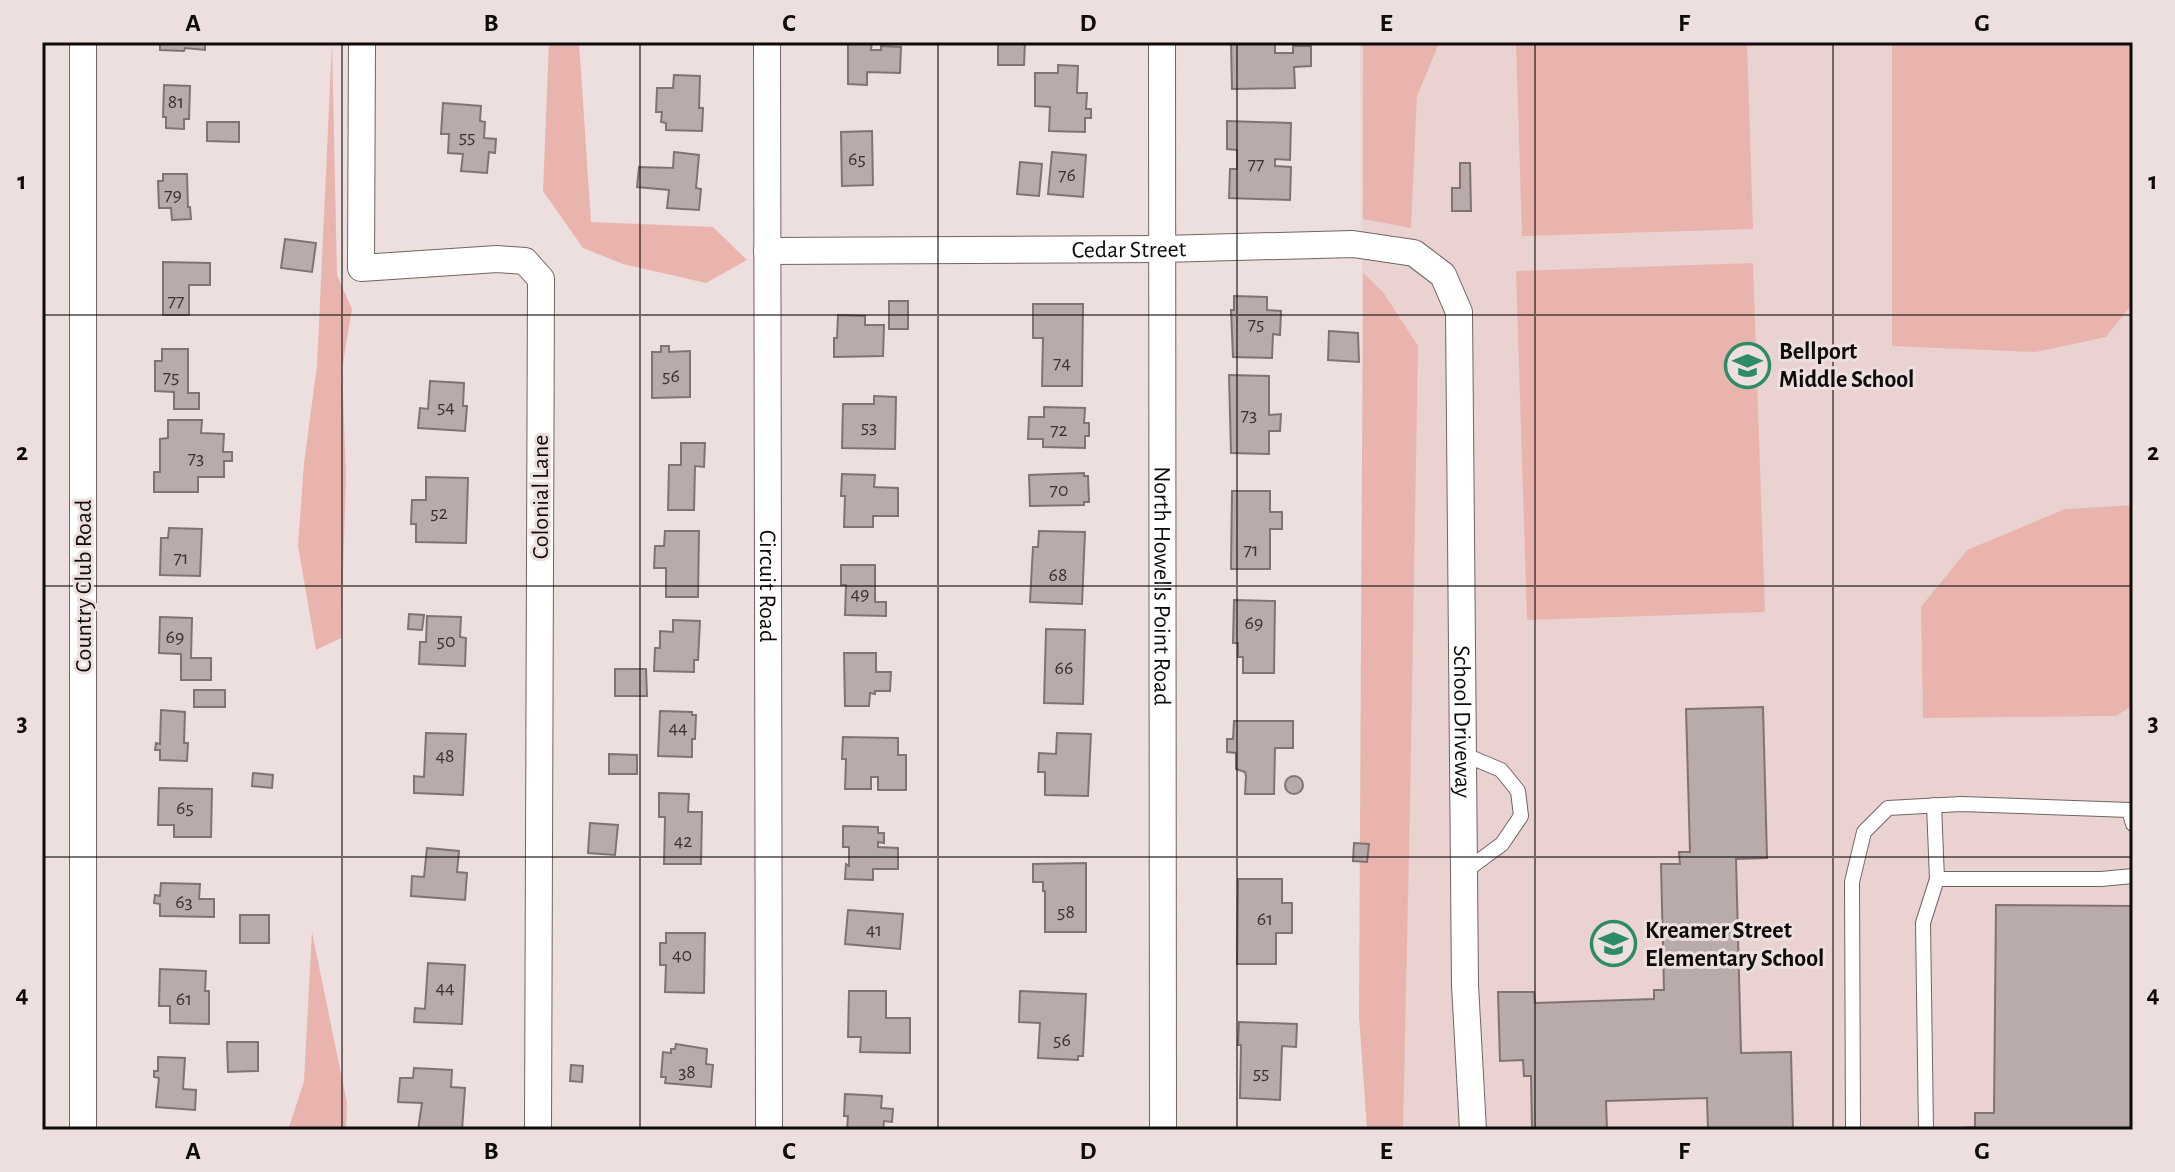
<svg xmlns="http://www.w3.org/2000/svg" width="2175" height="1172" font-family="'Alegreya Sans',sans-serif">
  <rect width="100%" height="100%" fill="#ecdfdd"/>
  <!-- built -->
  <path fill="#e9d2d0" d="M1360,42h773v1088h-754l-13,-437z"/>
  <!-- green -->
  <g fill="#eab4ae">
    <path d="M332,42l5,233 15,34 -10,60 4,107 -5,162 -25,12 -18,-104 6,-83 13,-97z"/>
    <path d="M549,42h30l12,180 122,5 34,33 -41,23 -83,-19 -40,-16 -40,-57z"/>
    <path d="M1363,42h74v6l-20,48 -6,132 -48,-9z"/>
    <path d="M1516,42h231l6,187 -231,7z"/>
    <path d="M1892,42h241v261l-27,34 -70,15 -144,-6z"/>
    <path d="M1753,263l12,349 -238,8 -11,-349z"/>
    <path d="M1363,273l20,19 35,54 -8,460 -7,324h-36l-8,-114z"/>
    <path d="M2133,505v200l-17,11 -193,2 -2,-111 46,-57 98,-41z"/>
    <path d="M312,932l35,171 -1,27h-58l16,-49z"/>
  </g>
  <!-- building -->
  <g fill="#b8aba9" stroke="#807472" stroke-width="2">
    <path d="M160,42h45v8l-20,-2 -1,3 -24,-1z"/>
    <path d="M848,42h24l-1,8h10v-4l20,1 -1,26 -33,-1v13l-19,-1z"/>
    <path d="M998,42h27l-1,23h-26z"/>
    <path d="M1231,42h36v2h8v9h18v-7h18v20l-17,1 1,21 -63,1z"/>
    <path d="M1058,65l20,1 -1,27h10l-1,16h5v9h-6v14l-36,-1 1,-24 -15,-1v-33h23z"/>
    <path d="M674,75l26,1 -1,32h4l-1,23 -36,-1v-7l-5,-1 1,-10h-6l1,-24h16z"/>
    <path d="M164,85l26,1 -1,33h-5v10l-18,-1v-11h-3z"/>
    <path d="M443,103l38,3 -1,15 5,1 -1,16 12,1 -1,14 -6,-1 -2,21 -26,-2 2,-17 -15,-1 1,-19h-8z"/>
    <path d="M1227,121l64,2 -1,37 -15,-1v7l16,1 -1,33 -61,-2 1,-29h7v-19l-10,-1z"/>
    <path d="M207,122h32v20l-32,-1z"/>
    <path d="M872,131l1,54 -31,1 -1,-54z"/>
    <path d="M674,152l25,3 -3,33 5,1 -2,21 -32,-2 2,-18 -32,-3 2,-20 34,1z"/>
    <path d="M1052,152l34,3 -3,42 -35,-3z"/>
    <path d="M1020,162l22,2 -3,32 -22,-2z"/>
    <path d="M1460,163h10l1,48h-19v-23h8z"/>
    <path d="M163,174h24l1,33h2l1,12 -19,1 -1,-12h-12l-1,-27h5z"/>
    <path d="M285,239l31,4 -4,29 -31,-4z"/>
    <path d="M163,262l47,1v22h-21v30h-26z"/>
    <path d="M1234,296l33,1v13l14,1 -1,24 -7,-1 -1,24 -39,-1 -2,-47h3z"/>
    <rect x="889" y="301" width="19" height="28"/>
    <path d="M1033,304h50l-1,82h-40l1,-48h-10z"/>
    <path d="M838,315l27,1v9h19l-1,31 -49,1v-19h3z"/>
    <path d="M1329,331l29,2 1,29 -31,-2z"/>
    <path d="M661,346h8v6l21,-1v46l-38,1v-46h9z"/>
    <path d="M162,349h26v44h11v16h-25v-17l-19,-1v-30h7z"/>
    <path d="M1229,375l40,1v39l12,-1 -1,17h-11v23l-38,-1z"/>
    <path d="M430,381l34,2 -1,23h4l-2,25 -47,-3 2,-20 8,1z"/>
    <path d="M874,396l22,1 -1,52 -53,-1 1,-44h31z"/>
    <path d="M1044,407l41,1 -1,15h5v13h-4v12l-42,-1v-8h-15l1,-22h15z"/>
    <path d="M168,420h34l-1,13 23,1 -1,18h9v9h-8v16h-26v15h-44v-20h6v-33l8,-1z"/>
    <path d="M681,443h24l-1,24 -9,-1 -1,44h-26l1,-45h12z"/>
    <path d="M1084,473v3h4l1,26h-5v3l-54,1 -1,-31z"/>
    <path d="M842,474l33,1 -1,12 24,1v28h-25v11h-29l1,-31h-4z"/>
    <path d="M426,477l42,1 -2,65 -50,-1v-18h-5l1,-24h14z"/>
    <path d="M1232,491h38v21h12v17h-12v40h-39z"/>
    <path d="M169,528l33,1 -2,47 -40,-1 1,-37h7z"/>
    <path d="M665,531h34l-1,66h-32v-29h-12l1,-22h9z"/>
    <path d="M1039,531l46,1 -3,72 -52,-2 3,-55h5z"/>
    <path d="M841,565h34v37h11v14l-41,-1 1,-30h-5z"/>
    <path d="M1234,600l41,1 -1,72h-31v-16h-5v-14h-5z"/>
    <path d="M409,614l15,1 -2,15 -14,-1z"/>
    <path d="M427,616l34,1 -1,20 6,1 -1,28 -46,-2 1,-22h6z"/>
    <path d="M160,617l32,1 -1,40h20v22h-30v-26l-22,-1z"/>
    <path d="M673,620l27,1 -2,39h-4v12l-40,-1 1,-23h5v-17l13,1z"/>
    <path d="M1046,629l39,1 -2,74 -39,-1z"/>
    <path d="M844,653h32v19h15l-1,19h-15v3l-5,-1 -1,13h-24z"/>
    <path d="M615,669h31l1,27h-32z"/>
    <rect x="194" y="690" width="31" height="17"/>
    <path d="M1763,707l4,151 -31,1 5,194 50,-1 2,78h-85l-1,-32 -101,3 1,29h-75l-1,-54h-7l-1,-16 -23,1 -2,-69h36l1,11 119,-4v-9h10l-3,-126h19l-1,-12h11l-4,-143z"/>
    <path d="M161,710l24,2 -1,31h4l-1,18 -27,-1v-10h-5l1,-7 4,1z"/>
    <path d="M660,711l32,1v3h4l-1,24h-3v18l-34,-1z"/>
    <path d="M1234,721h59v27h-18l-1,46h-29l1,-18 -1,-4 -9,-3v-16l-9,-1v-13h6z"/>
    <path d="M426,733l40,1 -3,61 -49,-2v-17l10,1z"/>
    <path d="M1057,733l34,1 -3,62 -43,-1v-23h-7l1,-19 17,1z"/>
    <path d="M843,737l55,1v17h8v35h-28v-13h-7v12h-26l1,-30h-4z"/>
    <path d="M609,754l28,1v19h-28z"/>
    <path d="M253,773l20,2 -1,13 -20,-2z"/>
    <circle cx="1294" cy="785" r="9"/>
    <path d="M159,788l53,1 -1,48h-37v-12h-16z"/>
    <path d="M659,793l30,1 -1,18h14l-1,52h-37l1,-47h-6z"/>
    <path d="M590,823l28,2 -3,30 -27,-2z"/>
    <path d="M843,826l35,1v6h6v10l-6,-1v5l20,1v21h-25v11l-28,-1 1,-15 3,2v-19h-6z"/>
    <path d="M1354,843l15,1 -2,18 -14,-1z"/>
    <path d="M427,848l32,3 -2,21 10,1 -2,27 -54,-4 1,-20 12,1z"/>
    <path d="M1086,863v69h-41v-41h-2v-9h-10v-18z"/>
    <path d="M1238,879h44v24h10v30h-16v31h-39z"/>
    <path d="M161,883l39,1 -1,15h15v18l-54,-1v-12l-6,-1 1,-8 5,1z"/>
    <path d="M1996,905l137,1v224h-171v-2l13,-1v-14h19z"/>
    <path d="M848,910l55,4 -3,35 -55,-5z"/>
    <rect x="240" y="915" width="29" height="28"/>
    <path d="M666,933h39l-1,60 -39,-1 1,-27h-6v-22h6z"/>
    <path d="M428,963l37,2 -3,59 -48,-2 1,-14 10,1z"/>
    <path d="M160,969l46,2 -1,20h4v33l-39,-1v-17h-11z"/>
    <path d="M849,991h37v27h24v35l-50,-1 1,-15h-13z"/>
    <path d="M1020,991l66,3 -3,62h-5v4l-40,-2 2,-35 -21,-1z"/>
    <path d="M1239,1022l58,2 -1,23 -14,-1 -2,54 -40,-2 1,-53h-3z"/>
    <path d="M227,1042h31v29l-30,1z"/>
    <path d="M676,1044l31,5 -1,15 7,1 -2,22 -46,-4 1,-6h-5l2,-25 8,1v-4h4z"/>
    <path d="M158,1057l27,1 -2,31 13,1 -1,20 -39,-3 3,-29 -5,-1v-6h4z"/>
    <path d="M571,1065l12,1 -1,16 -12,-1z"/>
    <path d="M414,1068l38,2 -1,17 14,1 -3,42h-44l4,-27 -24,-1 2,-24h13z"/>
    <path d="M845,1094l37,2 -1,12 12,1 -1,13 -8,-1 -1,9h-36l1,-14h-4z"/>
  </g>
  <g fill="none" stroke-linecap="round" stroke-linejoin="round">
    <defs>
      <g id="lane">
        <path d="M1463,754l38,16 17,21 3,25 -19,28 -38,28"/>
        <path d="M1934,805l3,74"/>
        <path d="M1853,1130l-1,-248 12,-50 24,-24 73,-4 168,6 4,14"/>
        <path d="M1926,1130l-3,-207 14,-44h164l32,-3"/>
      </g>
      <g id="street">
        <path d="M362,42l-1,226 136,-9 28,2 16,18 -3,851"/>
        <path id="s1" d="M767,42l2,1088"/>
        <path id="s2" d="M1162,42l1,1088"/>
        <path id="s3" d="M767,251l395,-2 191,-5 61,9 29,22 16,37 6,673 8,145"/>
        <path d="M83,1130v-1088"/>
      </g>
    </defs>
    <!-- lane casing -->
    <use href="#lane" stroke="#716563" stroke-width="16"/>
    <!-- street casing -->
    <use href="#street" stroke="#716563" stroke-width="28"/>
    <!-- lane -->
    <use href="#lane" stroke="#fff" stroke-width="14"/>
    <!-- street -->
    <use href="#street" stroke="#fff" stroke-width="26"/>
  </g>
  <!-- grid -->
  <path fill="none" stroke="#0f0b0a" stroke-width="2" stroke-opacity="0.55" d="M342,42v1088M640,42v1088M938,42v1088M1237,42v1088M1535,42v1088M1833,42v1088M42,315h2091M42,586h2091M42,857h2091"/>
  <!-- icons -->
  <defs>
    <symbol id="school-ring" viewBox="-11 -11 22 22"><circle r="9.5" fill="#ecdfdd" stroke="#2d8c65" stroke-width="1.5"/><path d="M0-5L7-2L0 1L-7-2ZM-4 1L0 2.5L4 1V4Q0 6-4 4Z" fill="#2d8c65"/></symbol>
  </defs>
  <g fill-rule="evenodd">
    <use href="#school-ring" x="1722" y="340" width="51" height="51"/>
    <use href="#school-ring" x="1588" y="918" width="51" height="51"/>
  </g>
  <g text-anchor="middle" stroke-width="6" stroke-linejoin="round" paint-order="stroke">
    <!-- number labels -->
    <g font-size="20" fill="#393332">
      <text x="176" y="108">81</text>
      <text x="467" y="143">55</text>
      <text x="857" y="165">65</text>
      <text x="1256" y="170">77</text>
      <text x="1067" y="181">76</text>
      <text x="173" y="201">79</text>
      <text x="176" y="307">77</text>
      <text x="1256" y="330">75</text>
      <text x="1062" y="369">74</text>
      <text x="671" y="382">56</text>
      <text x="171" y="383">75</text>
      <text x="446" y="413">54</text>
      <text x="1249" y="421">73</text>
      <text x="869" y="433">53</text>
      <text x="1059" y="436">72</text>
      <text x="196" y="464">73</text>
      <text x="1059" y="496">70</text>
      <text x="439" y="519">52</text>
      <text x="1251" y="556">71</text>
      <text x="181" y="564">71</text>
      <text x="1058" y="581">68</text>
      <text x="860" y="600">49</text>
      <text x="1254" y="629">69</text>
      <text x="175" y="643">69</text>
      <text x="446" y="647">50</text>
      <text x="1064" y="674">66</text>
      <text x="678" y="734">44</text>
      <text x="445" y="762">48</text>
      <text x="185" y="814">65</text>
      <text x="683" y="847">42</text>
      <text x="184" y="908">63</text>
      <text x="1066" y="918">58</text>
      <text x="1265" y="925">61</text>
      <text x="874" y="936">41</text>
      <text x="682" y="961">40</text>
      <text x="445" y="994">44</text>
      <text x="184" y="1005">61</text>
      <text x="1062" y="1046">56</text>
      <text x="687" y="1078">38</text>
      <text x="1261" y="1079">55</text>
    </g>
    <!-- street labels -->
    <g font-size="24" fill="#0f0b0a" stroke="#ecdfdd">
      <text dy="8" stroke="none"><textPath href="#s3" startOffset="362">Cedar Street</textPath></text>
      <text transform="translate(540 497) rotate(-90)" y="8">Colonial Lane</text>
      <text transform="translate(83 586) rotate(-90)" y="8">Country Club Road</text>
      <text dy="8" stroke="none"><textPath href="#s1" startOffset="544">Circuit Road</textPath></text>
      <text dy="8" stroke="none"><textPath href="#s2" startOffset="544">North Howells Point Road</textPath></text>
      <text dy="8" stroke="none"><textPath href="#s3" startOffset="1134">School Driveway</textPath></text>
    </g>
    <!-- poi labels -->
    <g font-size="24" font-weight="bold" fill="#0f0b0a" stroke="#ecdfdd" text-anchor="start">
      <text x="1779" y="359">Bellport<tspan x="1779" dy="28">Middle School</tspan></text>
      <text x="1645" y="938">Kreamer Street<tspan x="1645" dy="28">Elementary School</tspan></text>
    </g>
  </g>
  <!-- border -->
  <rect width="2175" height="1172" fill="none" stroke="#ecdfdd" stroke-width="88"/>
  <rect x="44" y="44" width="2087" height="1084" fill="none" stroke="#0f0b0a" stroke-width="3"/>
  <g font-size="26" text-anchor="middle" font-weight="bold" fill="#0f0b0a">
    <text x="193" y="31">A</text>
    <text x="491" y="31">B</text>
    <text x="789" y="31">C</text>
    <text x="1088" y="31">D</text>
    <text x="1386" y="31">E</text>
    <text x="1684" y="31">F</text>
    <text x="1982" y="31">G</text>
    <text x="22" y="189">1</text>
    <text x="2153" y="189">1</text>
    <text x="22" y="460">2</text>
    <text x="2153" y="460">2</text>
    <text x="22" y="731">3</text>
    <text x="2153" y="731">3</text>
    <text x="22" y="1002">4</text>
    <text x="2153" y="1002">4</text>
    <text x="193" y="1159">A</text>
    <text x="491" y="1159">B</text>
    <text x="789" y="1159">C</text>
    <text x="1088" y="1159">D</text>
    <text x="1386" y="1159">E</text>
    <text x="1684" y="1159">F</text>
    <text x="1982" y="1159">G</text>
  </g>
</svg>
